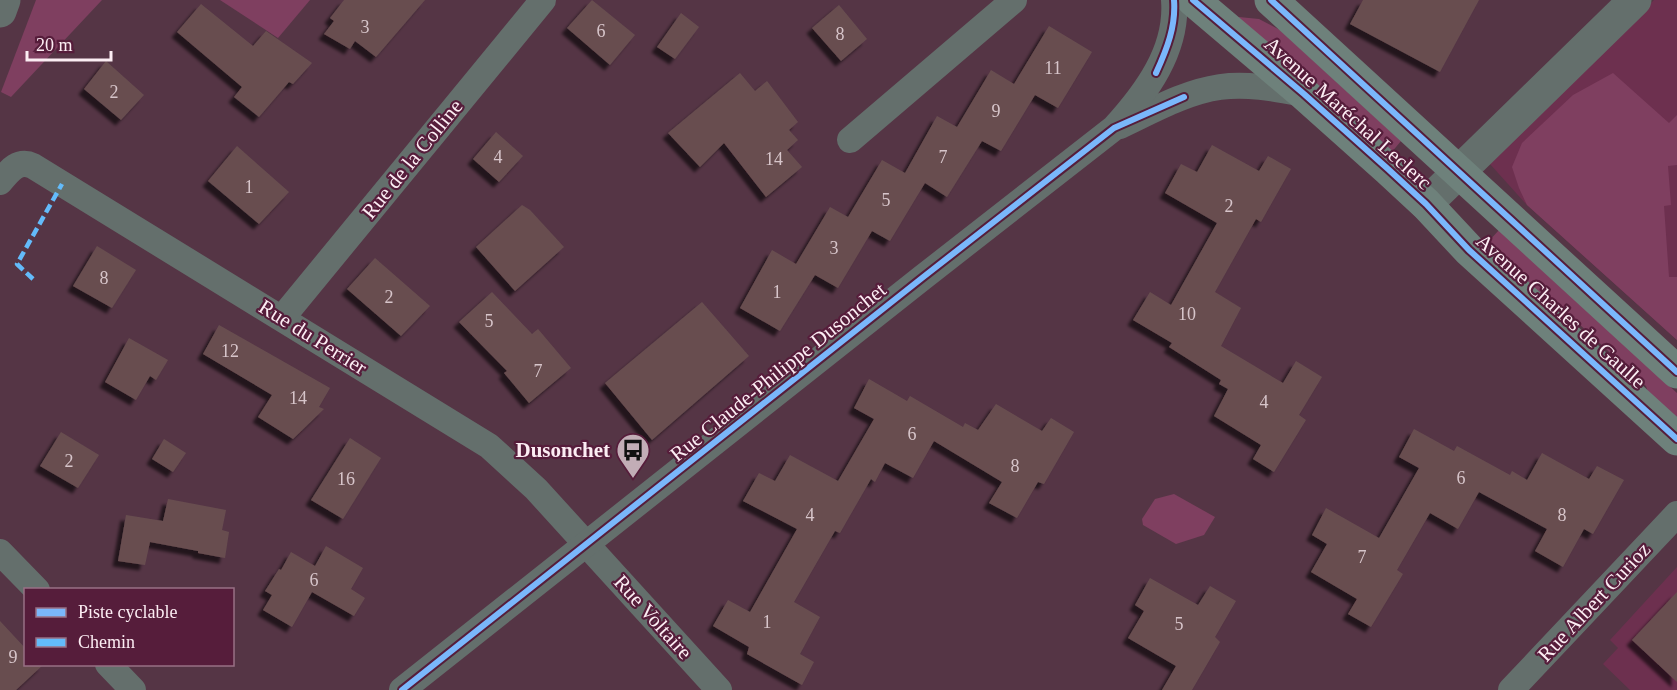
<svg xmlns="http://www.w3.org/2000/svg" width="1677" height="690" font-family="'Times New Roman',serif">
  <defs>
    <filter id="shadow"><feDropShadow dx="-5.5" dy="5.5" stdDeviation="1.5" flood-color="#0009"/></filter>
  </defs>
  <rect width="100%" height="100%" fill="#553545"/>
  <!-- built -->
  <g fill="#6d304f">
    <path d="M1654,0h23v340l-150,-135 -38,-42z"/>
    <path d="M1677,567v123h-47l-27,-26 15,-16 -8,-8z"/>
  </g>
  <!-- green -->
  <g fill="#7f3f60">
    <path d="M36,0h66l-91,97 -10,-5z"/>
    <path d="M220,0h90l-32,38z"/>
    <path d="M1239,17l20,2 21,11 121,111 -10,12 -111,-101 -43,-29v-5z"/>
    <path d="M1613,73l56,50 8,-8v50l-9,1 3,39 -7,1 5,71h8v63l-150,-135 -8,-17 -7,-21 10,-24 51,-48z"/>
    <path d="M1499,230l178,163v33l-26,-24 -5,-16 -94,-87 -8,8 -30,-28 6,-8 -32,-29z"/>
    <path d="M1174,494l41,23 -11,18 -28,9 -33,-19 -1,-6 13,-20z"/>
  </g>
  <!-- building -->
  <g fill="#684e50" filter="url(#shadow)">
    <path d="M344,0h81l-49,57 -21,-16 -5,8 -26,-15 10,-13 -4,-3z"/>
    <path d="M592,0l43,35 -25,30 -43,-37z"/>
    <path d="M1363,0h116l-39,72 -90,-48z"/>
    <path d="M201,4l52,42 13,-15 46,32 -19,21 -4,-2 -30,35 -25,-20 8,-10 -65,-55z"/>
    <path d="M839,5l28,34 -26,22 -29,-33z"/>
    <path d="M681,13l18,14 -24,32 -18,-12z"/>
    <path d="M1049,26l43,26 -34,56 -23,-13 -34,56 -19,-10 -35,56 -22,-14 -35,58 -18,-10 -34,57 -23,-13 -35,56 -40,-23 32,-58 24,14 34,-57 18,10 34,-57 23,13 32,-57 20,11 34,-57 23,14z"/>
    <path d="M106,61l38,34 -23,25 -37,-31z"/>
    <path d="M740,73l15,18 12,-10 31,41 -9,8 9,10 -11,10 15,17 -36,30 -42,-54 -24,24 -32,-34z"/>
    <path d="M496,132l27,24 -24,26 -26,-23z"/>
    <path d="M1212,145l47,26 9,-15 23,13 -30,53 -5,-3 -41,73 26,16 -20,38 62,37 13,-22 26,16 -23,38 7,5 -32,52 -21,-13 8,-14 -47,-29 14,-27 -9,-5 2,-4 -52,-33 3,-4 -39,-23 17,-28 21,13 46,-82 -52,-30 16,-29 16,8z"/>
    <path d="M237,146l52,46 -30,32 -51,-43z"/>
    <path d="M522,205l8,5 34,37 -49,44 -39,-44z"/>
    <path d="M97,246l39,24 -24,38 -39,-22z"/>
    <path d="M375,258l55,48 -29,30 -54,-47z"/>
    <path d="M492,292l40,42 6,-5 33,39 -42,35 -25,-30 3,-2 -48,-49z"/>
    <path d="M702,302l47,54 -97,84 -47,-57z"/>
    <path d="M219,325l111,63 -11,19 5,2 -31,30 -35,-22 14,-22 -69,-41z"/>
    <path d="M129,338l39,22 -12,20 -6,-4 -14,24 -31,-18z"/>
    <path d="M869,379l38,22 3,-5 53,31 2,-4 13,7 18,-26 46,27 9,-13 23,14 -30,52 -6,-2 -21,36 -28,-15 13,-21 -68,-41 -21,37 -28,-15 -10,19 -4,-3 -31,54 -5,-2 -41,71 26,15 -20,37 14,8 -12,23 -55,-31 2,-7 -36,-21 15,-26 22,12 47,-83 -54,-28 16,-28 16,8 15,-26 48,26 36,-62 -20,-11z"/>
    <path d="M1414,429l40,22 3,-5 53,29 2,-4 15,9 15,-27 47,26 8,-13 27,14 -31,54 -9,-5 -21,38 -28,-16 12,-22 -68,-37 -21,37 -28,-16 -33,57 6,4 -32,53 -23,-13 9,-15 -46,-27 16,-28 -15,-9 14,-27 53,30 40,-70 -20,-11z"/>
    <path d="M61,432l38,23 -21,33 -38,-22z"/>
    <path d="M350,438l31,20 -38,61 -32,-19z"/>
    <path d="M164,439l22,14 -13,19 -21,-13z"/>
    <path d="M168,499l58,11 -4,20 7,2 -4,26 -27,-5v-2l-48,-9 -5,23 -27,-4 8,-46 37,6z"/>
    <path d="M326,546l37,22 -12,21 14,9 -11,18 -42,-24 -20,35 -29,-17 9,-15 -7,-4 14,-22 2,1 10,-18 24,14z"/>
    <path d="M1150,578l48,27 12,-19 26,15 -21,36 5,5 -28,48h-30l14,-24 -48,-28 16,-27 -9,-6z"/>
    <path d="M1677,592v90l-45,-42z"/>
    <path d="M0,621l26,28v15h18l-28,26h-16z"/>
  </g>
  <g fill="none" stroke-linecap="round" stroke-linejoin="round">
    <!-- minor -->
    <g stroke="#646f6c" stroke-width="26">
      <path d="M1120,126c32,-15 65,-34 100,-39 28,-4 57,2 84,7"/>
      <path d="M850,140l164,-140"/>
      <path d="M0,182c9,-11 18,-23 33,-16l456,280 47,43 183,201"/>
      <path d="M282,318l261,-318"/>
      <path d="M0,552l37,38"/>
      <path d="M108,664l25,26"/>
      <path d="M402,690l520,-412 192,-150c32,-35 64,-78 60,-128"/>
      <path d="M1511,690l166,-176"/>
    </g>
    <!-- tertiary -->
    <g stroke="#646f6c" stroke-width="33">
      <path d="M0,11l4,-11"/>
      <path d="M1426,204l209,-204"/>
    </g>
    <!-- primary -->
    <g stroke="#6e817b" stroke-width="33">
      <path d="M1193,0l111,94 84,75 38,35 43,46 208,189"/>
      <path d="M1271,0l406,372"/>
    </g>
    <!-- quiet -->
    <path stroke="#63bbfa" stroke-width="4.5" stroke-dasharray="9 4.5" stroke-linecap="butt" d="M33,279l-16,-15 45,-80"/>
    <defs>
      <g id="cycleway">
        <path d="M1193,0l111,94 84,75 38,35 43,46 208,189"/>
        <path d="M1271,0l406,372"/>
        <path d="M1156,73c11,-24 20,-47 18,-73"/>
        <path d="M402,690l520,-412 192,-150 70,-31"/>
      </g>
    </defs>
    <!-- cycleway casing -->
    <use href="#cycleway" stroke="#561d3b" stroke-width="10"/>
    <!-- cycleway -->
    <use href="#cycleway" stroke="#7ab7fb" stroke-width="6"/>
  </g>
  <!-- icons -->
  <defs>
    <symbol id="bus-pin" viewBox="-11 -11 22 30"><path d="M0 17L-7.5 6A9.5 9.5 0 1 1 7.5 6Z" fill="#c2adb6" stroke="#561d3b"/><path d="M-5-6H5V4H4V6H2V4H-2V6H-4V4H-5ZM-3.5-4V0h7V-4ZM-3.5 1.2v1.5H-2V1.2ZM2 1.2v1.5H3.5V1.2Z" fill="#111"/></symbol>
  </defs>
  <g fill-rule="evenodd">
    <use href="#bus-pin" x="614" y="431" width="38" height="52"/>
  </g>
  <g text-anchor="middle" stroke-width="4.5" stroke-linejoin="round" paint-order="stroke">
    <!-- number labels -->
    <g font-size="18" fill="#d7c5ca">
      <text x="365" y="33">3</text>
      <text x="601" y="37">6</text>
      <text x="840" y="40">8</text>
      <text x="1053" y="74">11</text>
      <text x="114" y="98">2</text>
      <text x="996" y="117">9</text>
      <text x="498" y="163">4</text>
      <text x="943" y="163">7</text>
      <text x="774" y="165">14</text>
      <text x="249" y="193">1</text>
      <text x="886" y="206">5</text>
      <text x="1229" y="212">2</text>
      <text x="834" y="254">3</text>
      <text x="104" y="284">8</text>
      <text x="777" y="298">1</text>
      <text x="389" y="303">2</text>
      <text x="1187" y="320">10</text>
      <text x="489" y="327">5</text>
      <text x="230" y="357">12</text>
      <text x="538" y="377">7</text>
      <text x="298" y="404">14</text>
      <text x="1264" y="408">4</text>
      <text x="912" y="440">6</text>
      <text x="69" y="467">2</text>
      <text x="1015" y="472">8</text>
      <text x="1461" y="484">6</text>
      <text x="346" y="485">16</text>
      <text x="810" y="521">4</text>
      <text x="1562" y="521">8</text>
      <text x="1362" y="563">7</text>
      <text x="314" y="586">6</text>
      <text x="767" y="628">1</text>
      <text x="1179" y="630">5</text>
      <text x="13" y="663">9</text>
    </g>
    <!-- street labels -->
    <g font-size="21" fill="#fcedf3" stroke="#561d3b">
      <text transform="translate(1348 113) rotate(42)" y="7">Avenue Maréchal Leclerc</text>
      <text transform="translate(412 159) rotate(-51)" y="7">Rue de la Colline</text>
      <text transform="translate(1561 311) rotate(42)" y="7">Avenue Charles de Gaulle</text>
      <text transform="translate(313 337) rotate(32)" y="7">Rue du Perrier</text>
      <text transform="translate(778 372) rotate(-39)" y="7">Rue Claude-Philippe Dusonchet</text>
      <text transform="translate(1594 602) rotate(-47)" y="7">Rue Albert Curioz</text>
      <text transform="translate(653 617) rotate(48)" y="7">Rue Voltaire</text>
    </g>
    <!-- poi labels -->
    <g font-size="21" font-weight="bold" fill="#fcedf3" stroke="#561d3b" text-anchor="end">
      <text x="610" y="457">Dusonchet</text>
    </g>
  </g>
  <!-- legend -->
  <rect x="24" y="588" width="210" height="78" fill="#561d3b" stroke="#987085" stroke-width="1.5"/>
  <rect x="36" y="608" width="30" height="9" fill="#7ab7fb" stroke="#987085" stroke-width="1.5"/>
  <text x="78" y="618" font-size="18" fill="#fcedf3">Piste cyclable</text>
  <rect x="36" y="638" width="30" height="9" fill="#63bbfa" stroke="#987085" stroke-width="1.5"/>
  <text x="78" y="648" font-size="18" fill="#fcedf3">Chemin</text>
  <!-- scale -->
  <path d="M27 51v9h84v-9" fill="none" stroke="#fcedf3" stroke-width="3"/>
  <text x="36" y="51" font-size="18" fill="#fcedf3" stroke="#561d3b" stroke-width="4.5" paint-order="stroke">20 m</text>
</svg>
